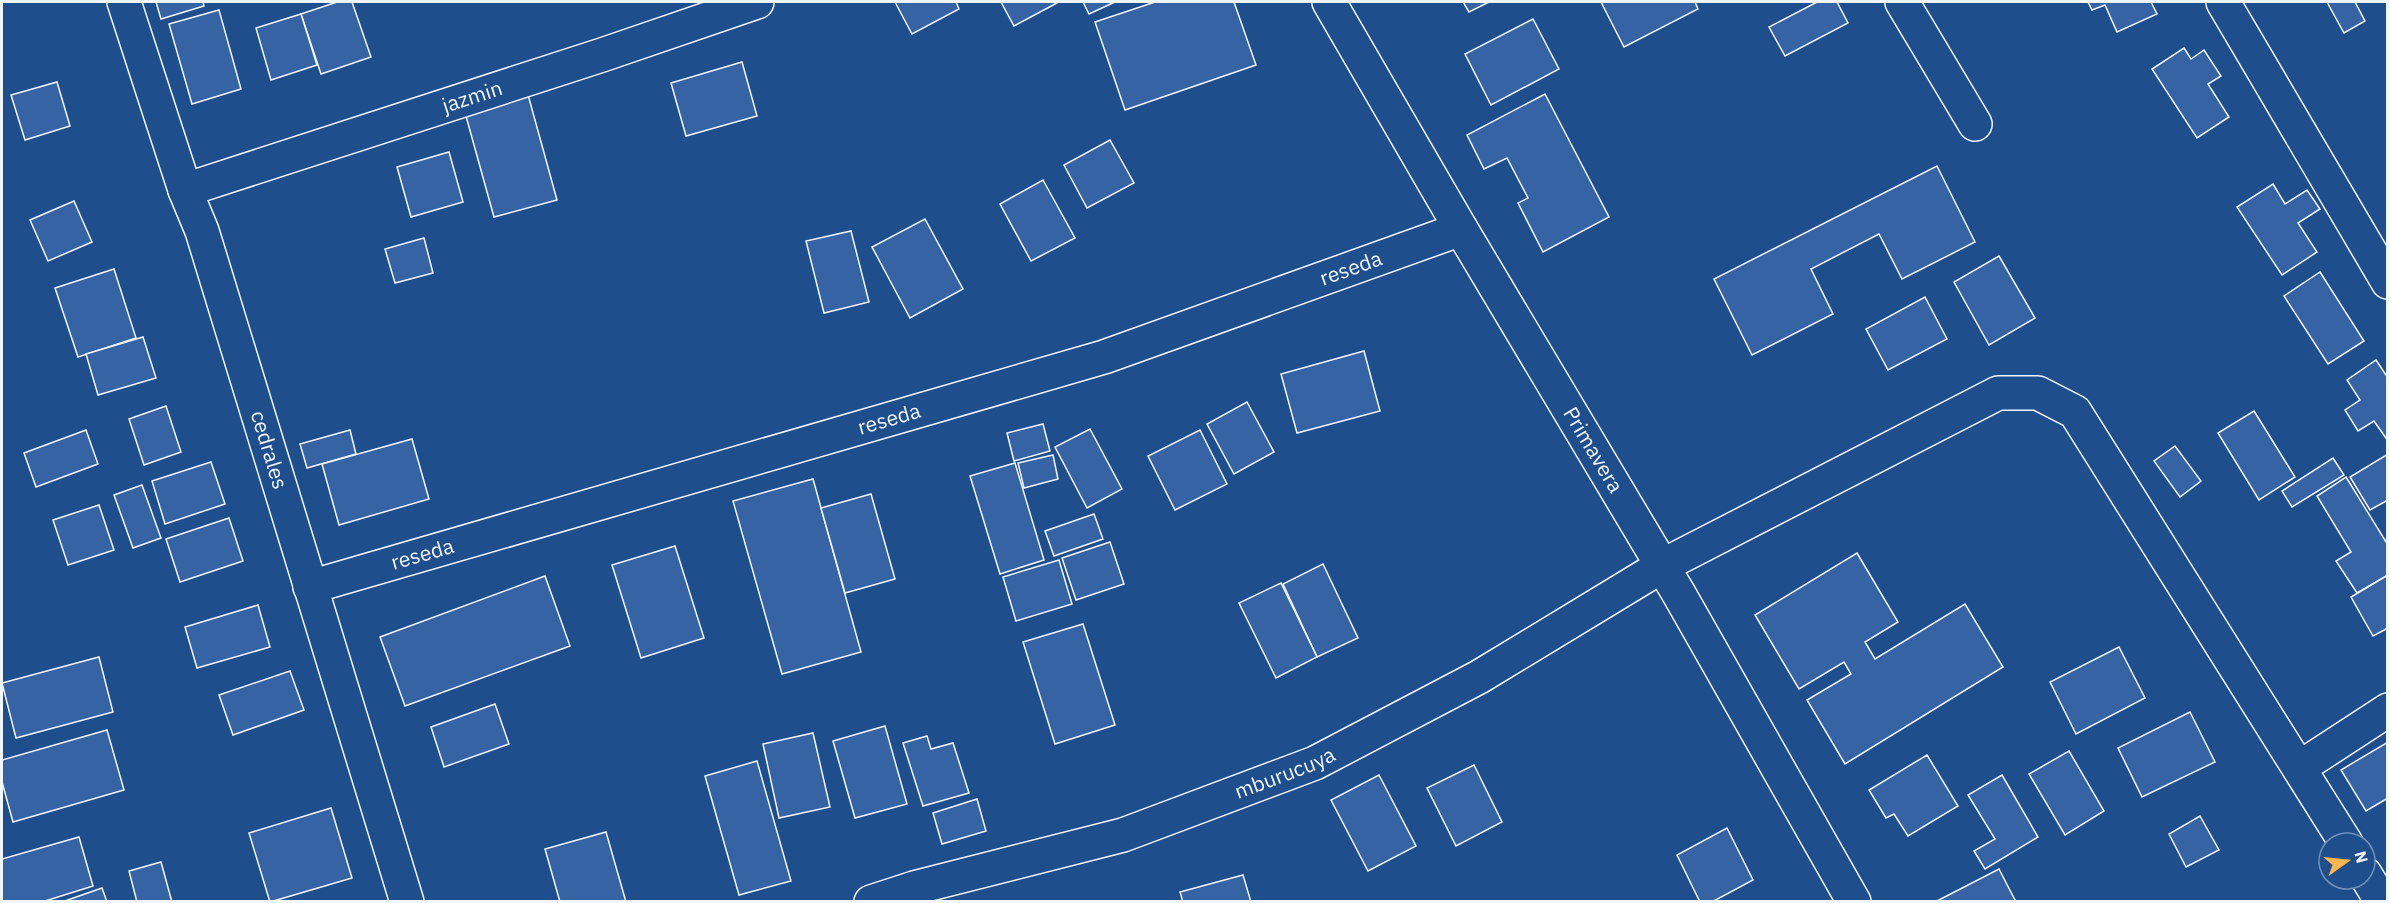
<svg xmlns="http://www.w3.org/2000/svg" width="2389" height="903" font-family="'IBM Plex Sans',sans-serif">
  <rect width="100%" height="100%" fill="#1f4e8c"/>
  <!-- building -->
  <g fill="#3563a3" stroke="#f2f6ff" stroke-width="1.5">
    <path d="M156,2h47l1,4 -43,13z"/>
    <path d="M337,2h15l19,55 -50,17 -20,-60z"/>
    <path d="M895,2h61l3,7 -47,25z"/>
    <path d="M1001,2h55l1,1 -43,23z"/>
    <path d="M1083,2h32l-26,12z"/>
    <path d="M1155,2h79l22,63 -131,45 -30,-88z"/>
    <path d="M1463,2h26l-20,10z"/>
    <path d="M1601,2h94l3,7 -74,38z"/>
    <path d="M1817,2h20l11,21 -63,33 -16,-29z"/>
    <path d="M2088,2h63l6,12 -40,18 -12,-27 -13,5z"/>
    <path d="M2327,2h28l10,19 -21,12z"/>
    <path d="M219,10l22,79 -49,15 -23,-80z"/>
    <path d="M301,14l16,51 -46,15 -15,-52z"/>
    <path d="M1533,19l26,50 -68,36 -26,-51z"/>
    <path d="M2184,48l7,11 13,-9 17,26 -13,8 21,33 -32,21 -45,-69z"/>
    <path d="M742,62l15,54 -71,20 -15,-53z"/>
    <path d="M57,82l13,44 -45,14 -14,-45z"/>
    <path d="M527,91l30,109 -63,17 -30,-108z"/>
    <path d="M1545,94l64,123 -66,35 -25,-49 10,-5 -21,-40 -23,11 -17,-34z"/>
    <path d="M1110,140l24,43 -47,25 -23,-43z"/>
    <path d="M449,152l14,50 -52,15 -14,-50z"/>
    <path d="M1937,166l38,76 -73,37 -23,-45 -68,35 22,45 -81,41 -38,-76z"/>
    <path d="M1043,180l32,58 -44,23 -31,-57z"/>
    <path d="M2273,184l12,20 22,-14 13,19 -22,14 19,29 -35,23 -45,-68z"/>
    <path d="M74,201l18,41 -44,19 -18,-41z"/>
    <path d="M925,219l38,70 -53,29 -38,-71z"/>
    <path d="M851,231l18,71 -45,11 -18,-72z"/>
    <path d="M424,238l9,35 -38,10 -10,-34z"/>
    <path d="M1999,256l36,62 -46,27 -35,-63z"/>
    <path d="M114,269l22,69 -58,19 -23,-69z"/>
    <path d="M2320,272l44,69 -36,23 -44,-68z"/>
    <path d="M1925,297l22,42 -59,31 -22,-41z"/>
    <path d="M143,337l13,41 -58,17 -12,-41z"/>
    <path d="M1364,351l16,60 -83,22 -16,-59z"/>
    <path d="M2376,360l12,18v63l-14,-20 -16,10 -13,-21 15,-10 -13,-20z"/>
    <path d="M1247,402l27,50 -40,22 -27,-50z"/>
    <path d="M166,406l15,46 -37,13 -15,-46z"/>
    <path d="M2254,411l41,66 -36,23 -41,-67z"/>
    <path d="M1043,424l7,27 -36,10 -7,-28z"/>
    <path d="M1090,429l32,60 -35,19 -32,-61z"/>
    <path d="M86,430l12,34 -62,23 -12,-34z"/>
    <path d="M350,430l6,24 -49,14 -7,-24z"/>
    <path d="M1200,430l27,54 -52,26 -27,-54z"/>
    <path d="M412,439l17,60 -90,26 -17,-61z"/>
    <path d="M2175,446l26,35 -21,16 -26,-36z"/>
    <path d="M2388,454v46l-18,10 -20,-33z"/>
    <path d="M1053,455l5,24 -34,9 -6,-25z"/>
    <path d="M2333,458l11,17 -52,32 -10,-16z"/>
    <path d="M211,462l14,42 -60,20 -13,-43z"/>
    <path d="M1015,463l29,97 -44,14 -30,-98z"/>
    <path d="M2346,477l42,68v30l-31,18 -21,-32 15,-9 -34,-56z"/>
    <path d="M813,479l48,173 -79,22 -49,-173z"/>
    <path d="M142,485l19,53 -28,10 -19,-53z"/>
    <path d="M871,494l24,85 -50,14 -24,-85z"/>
    <path d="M99,505l15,45 -46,15 -15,-45z"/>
    <path d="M1094,514l9,25 -49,17 -9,-25z"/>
    <path d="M229,518l14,43 -63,21 -14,-43z"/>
    <path d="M1110,542l14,42 -48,16 -14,-42z"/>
    <path d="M675,546l29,92 -63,20 -29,-93z"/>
    <path d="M1857,553l41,69 -33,20 10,17 90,-55 38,63 -158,97 -38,-64 44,-26 -7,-12 -45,27 -44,-74z"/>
    <path d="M1059,560l13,44 -56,17 -13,-44z"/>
    <path d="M1323,564l35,74 -41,19 -34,-73z"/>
    <path d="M2388,575v53l-15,8 -22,-39z"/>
    <path d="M545,576l25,70 -165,60 -25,-69z"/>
    <path d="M1281,583l36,74 -41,21 -37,-75z"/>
    <path d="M258,605l12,42 -73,21 -12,-41z"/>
    <path d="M1083,624l32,101 -60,19 -32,-102z"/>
    <path d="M2119,647l26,51 -69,36 -26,-52z"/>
    <path d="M99,657l14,55 -97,26 -14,-55z"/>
    <path d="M290,671l14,39 -71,25 -14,-40z"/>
    <path d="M495,704l14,40 -65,23 -13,-40z"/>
    <path d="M2190,712l25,50 -73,35 -24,-49z"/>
    <path d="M885,726l22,78 -52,14 -22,-77z"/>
    <path d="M107,730l17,60 -111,32 -11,-40v-22z"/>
    <path d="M813,733l17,74 -51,11 -16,-74z"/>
    <path d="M927,736l4,13 22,-6 16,50 -46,13 -20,-63z"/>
    <path d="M2388,742v56l-22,13 -25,-41z"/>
    <path d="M2069,751l35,60 -39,24 -36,-61z"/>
    <path d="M1927,755l31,51 -50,30 -14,-22 -8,4 -17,-28z"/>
    <path d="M757,761l34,120 -52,14 -34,-119z"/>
    <path d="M1474,765l28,57 -46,24 -29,-58z"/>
    <path d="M1379,775l37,71 -48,25 -37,-71z"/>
    <path d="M2002,775l36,62 -53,32 -11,-18 21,-12 -27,-44z"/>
    <path d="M977,799l9,32 -44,13 -9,-31z"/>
    <path d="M331,808l21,70 -82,24 -21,-69z"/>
    <path d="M2200,816l19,34 -33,17 -17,-33z"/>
    <path d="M1727,828l26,52 -41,22h-12l-23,-47z"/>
    <path d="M606,832l20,70h-66l-15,-53z"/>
    <path d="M79,837l14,49 -51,16h-40v-43z"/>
    <path d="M161,862l11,40h-35l-8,-31z"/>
    <path d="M1999,869l17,33h-81z"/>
    <path d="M1243,875l8,27h-68l-3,-10z"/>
    <path d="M102,888l5,14h-45z"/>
  </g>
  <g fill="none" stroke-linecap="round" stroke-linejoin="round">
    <defs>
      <g id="minor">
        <path id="s1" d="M124,2l61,188 17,41 205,671"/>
        <path id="s2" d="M1329,2l132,227 218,365 175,308"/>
        <path d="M1902,2l73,122"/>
        <path d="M2223,2l165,280"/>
        <path id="s3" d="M185,190l417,-135 155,-53"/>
        <path id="s4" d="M310,587l794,-230 357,-128"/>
        <path d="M2299,768l89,-58"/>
        <path d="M2365,874l17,28"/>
        <path id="s5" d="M871,902l43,-14 209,-53 192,-72 164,-86 183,-111 336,-173h40l37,19 271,431"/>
      </g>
    </defs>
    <!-- minor casing -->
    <use href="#minor" stroke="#f2f6ff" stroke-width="36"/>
    <!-- minor -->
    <use href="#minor" stroke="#1f4e8c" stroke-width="33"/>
  </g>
  <g text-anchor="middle" stroke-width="4.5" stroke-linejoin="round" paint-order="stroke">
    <!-- street labels -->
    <g font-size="21" fill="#f2f6ff" stroke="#1f4e8c">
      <text dy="7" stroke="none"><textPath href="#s3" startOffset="302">jazmin</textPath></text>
      <text dy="7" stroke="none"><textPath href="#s4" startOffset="1089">reseda</textPath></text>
      <text dy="7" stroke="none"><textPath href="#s4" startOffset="603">reseda</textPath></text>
      <text dy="7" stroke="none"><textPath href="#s1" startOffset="471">cedrales</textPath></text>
      <text dy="7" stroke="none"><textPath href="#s2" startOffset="520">Primavera</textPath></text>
      <text dy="7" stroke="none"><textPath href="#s4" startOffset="117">reseda</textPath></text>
      <text dy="7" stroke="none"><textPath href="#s5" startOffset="434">mburucuya</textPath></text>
    </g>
  </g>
  <!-- border -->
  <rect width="2389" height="903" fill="none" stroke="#f2f6ff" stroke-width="6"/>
  <!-- north arrow -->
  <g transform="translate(2347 861) rotate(75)"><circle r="28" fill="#1f4e8c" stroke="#7391ba" stroke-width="1.5"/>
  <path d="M0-4.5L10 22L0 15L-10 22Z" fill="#ffb74d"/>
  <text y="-9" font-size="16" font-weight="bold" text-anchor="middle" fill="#f2f6ff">N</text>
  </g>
</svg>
